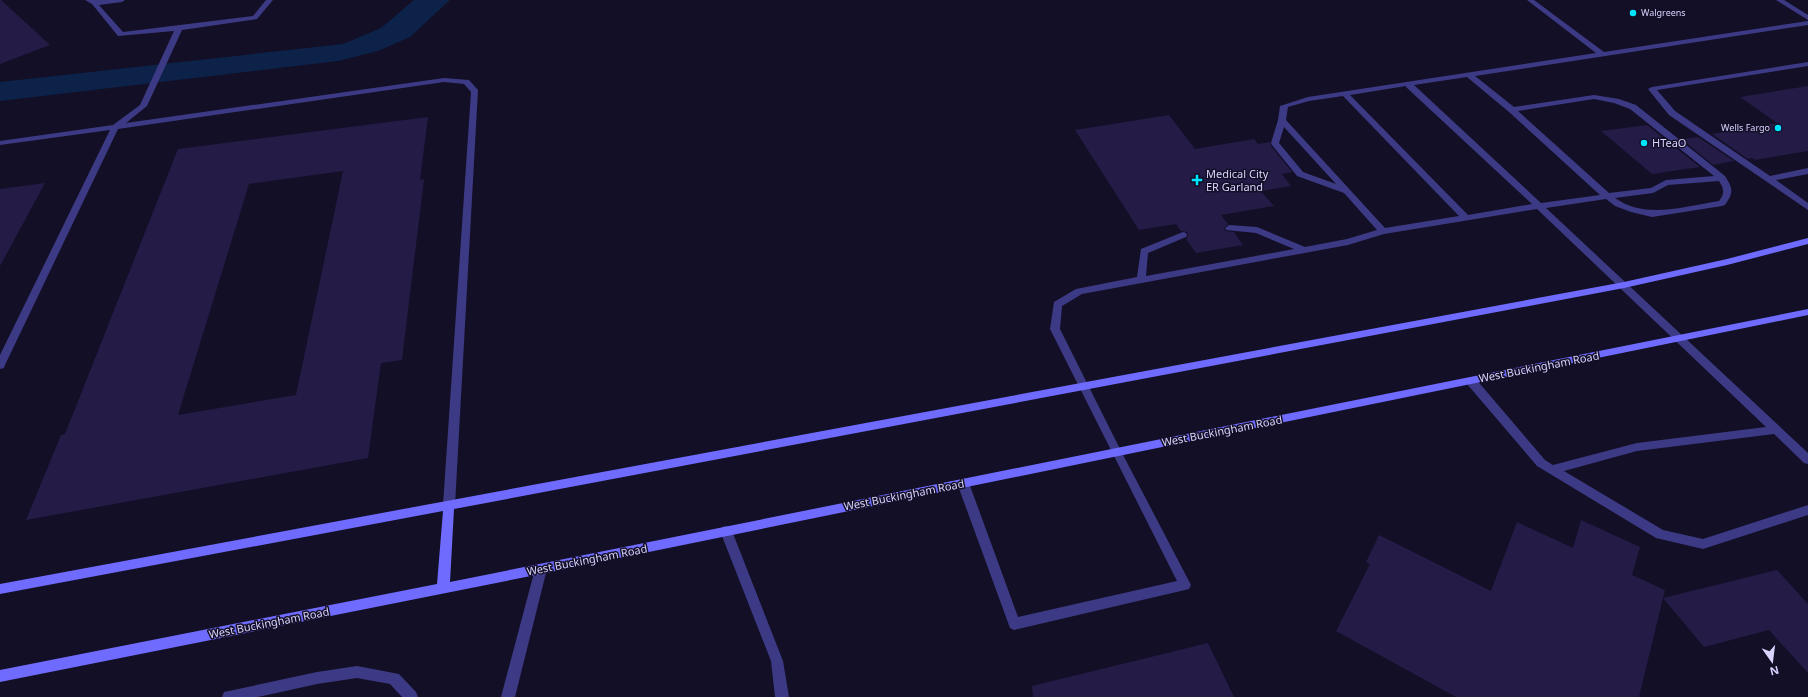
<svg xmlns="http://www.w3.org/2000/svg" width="1808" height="697" font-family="'Noto Sans',sans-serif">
  <rect width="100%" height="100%" fill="#130f26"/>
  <!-- water -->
  <path fill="#0c2248" d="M414,0h36l-40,37 -32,14 -40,10 -338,40v-19l343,-38 38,-16z"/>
  <!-- building -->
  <g fill="#241b47" fill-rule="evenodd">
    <path d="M0,0h1l49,45 -50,19z"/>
    <path d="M1808,86v65l-53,9 -3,-2 -4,1 -36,-25 65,-11 -37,-26z"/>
    <path d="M1169,115l26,34 59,-10 4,5 12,-2 1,4 21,26 -10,2 9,12 -30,5 13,15 -53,9 7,9 -4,4 1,3 9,1 9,13 -47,8 -10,-14 2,-3 -1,-4 -6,-1 -5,-7 -37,6 -64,-100z"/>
    <path d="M428,117l-8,63 4,-1 -22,181 -21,3 -13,95 -342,62 35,-85 4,-1 113,-285zM343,171l-47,224 -118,20 71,-231z"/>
    <path d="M1647,125l53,42 -48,7 -51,-43z"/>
    <path d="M1698,137l36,24 -21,4 -31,-26z"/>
    <path d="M45,183l-45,83v-77z"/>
    <path d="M1581,520l59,27 -8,28 33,15 -26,107h-183l-120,-66 34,-67 -4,-2 13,-27 112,56 26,-69 56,26z"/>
    <path d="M1777,570l31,34v69l-39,-43 -65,17 -41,-49z"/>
    <path d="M1208,643l26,54h-201l-1,-11z"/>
  </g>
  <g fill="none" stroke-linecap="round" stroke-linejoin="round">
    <!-- lane -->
    <g fill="#3d3a85" fill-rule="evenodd">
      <path d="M85,0h40l-3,2 -23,3 24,27 130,-16 13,-16h7l-16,19 -75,11 -35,76 -21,17 318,-45 25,2 9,10 -23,415 -2,3 -4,2 -4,-2 -2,-3 28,-413 -7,-8 -20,-2 -326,47 -113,236 -1,3 -4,1v-14l110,-225 -110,15v-4l113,-16 27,-20 34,-74 -56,5 -26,-32z"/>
      <path d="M1527,0h7l70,52 204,-31v4l-333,51 39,31 80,-12 25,4 17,6 89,71c8,13 9,16 0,29l-3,1 -70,11 -21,-5 -16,-6 -9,-7 -60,9 262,245v11l-4,-1 -30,-29 -137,17 -73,20 99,59 40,9 105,-34v10l-105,34 -47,-11 -119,-72 -70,-82 -1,-3 1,-3h8l70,82 8,5 84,-22 129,-16 -229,-218 -153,25 -36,11 -266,49 -20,12 -2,23 61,122 70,134 -2,4 -4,1 -171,40 -4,-2 -53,-145 2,-3 4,-2 4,2 2,3 49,134 159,-36 -127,-252 4,-27 22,-13 61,-12 4,-28 42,-17 3,1 1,2 -1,2 -38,16 -2,23 148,-27 -38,-16 -30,-3 -1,-2 4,-3 28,2 48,20 42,-8 30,-9 -33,-37 -47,-17 -25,-31 -1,-2 7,-23 2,-14 28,-9 288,-44zM1467,77l42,35 91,83 -59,8 -127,-118zM1406,86v1l126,117 -64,11 -118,-120zM1343,96l116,120 -74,12 -99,-108 2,-13 21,-6zM1594,99l20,4 16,6 84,67 -48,4 -15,8 -42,5 -91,-82zM1284,127l52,57 -33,-12 -24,-29zM1719,181c5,8 6,12 0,20 -34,5 -73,19 -104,-3l38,-5 15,-8z"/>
      <path d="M1776,0h8l24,15v5z"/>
      <path d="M1808,62v4l-151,24 18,21 95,65 38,-8v6l-32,6 32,23v7l-139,-95 -21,-26 4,-2z"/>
      <path d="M726,526l4,1 2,4 51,130 6,36h-14l-4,-36 -51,-130 2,-4z"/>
      <path d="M541,564l4,1 2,4 -32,128h-14l34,-128 2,-4z"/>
      <path d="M357,666l42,8 17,18 2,5h-16l-12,-13 -33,-6 -40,6 -59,13h-36l2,-5 5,-1 88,-19z"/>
    </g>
    <!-- secondary -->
    <path fill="#6f6bff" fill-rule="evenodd" d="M1808,238v6l-81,21 -103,23 -1170,221 -4,73 1358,-273v6l-1267,259 -541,108v-12l437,-86 6,-73 -443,83v-10l1624,-302 103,-23z"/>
  </g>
  <!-- markers -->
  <g fill="#00e5ff" stroke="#130f26" stroke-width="1.5">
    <circle cx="1633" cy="13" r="4"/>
    <circle cx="1778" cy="128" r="4"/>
    <circle cx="1644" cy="143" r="4"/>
    <path d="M1195 174h4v4h4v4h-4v4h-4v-4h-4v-4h4z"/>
  </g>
  <g text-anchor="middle" stroke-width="3" stroke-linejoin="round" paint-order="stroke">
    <!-- far-poi labels -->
    <g font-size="9" fill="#d9d4ff" stroke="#130f26" text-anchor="start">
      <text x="1641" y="16">Walgreens</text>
      <text x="1770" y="131" text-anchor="end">Wells Fargo</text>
    </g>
    <!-- poi labels -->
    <g font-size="11" fill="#d9d4ff" stroke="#130f26" text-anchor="start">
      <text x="1652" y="147">HTeaO</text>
      <text x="1206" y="178">Medical City<tspan x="1206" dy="13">ER Garland</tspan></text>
    </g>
    <!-- street labels -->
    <g font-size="11" fill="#d9d4ff" stroke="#130f26">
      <text transform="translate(1539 367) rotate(-11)" y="4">West Buckingham Road</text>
      <text transform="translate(1222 431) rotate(-11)" y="4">West Buckingham Road</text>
      <text transform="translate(904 495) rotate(-11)" y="4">West Buckingham Road</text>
      <text transform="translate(587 560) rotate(-11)" y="4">West Buckingham Road</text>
      <text transform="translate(269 623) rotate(-11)" y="4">West Buckingham Road</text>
    </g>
  </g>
  <!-- north arrow -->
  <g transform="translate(1772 661) rotate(166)" stroke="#130f26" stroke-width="3" paint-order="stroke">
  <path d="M0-3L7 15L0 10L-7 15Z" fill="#d9d4ff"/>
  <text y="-6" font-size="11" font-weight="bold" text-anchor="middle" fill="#d9d4ff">N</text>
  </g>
</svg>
